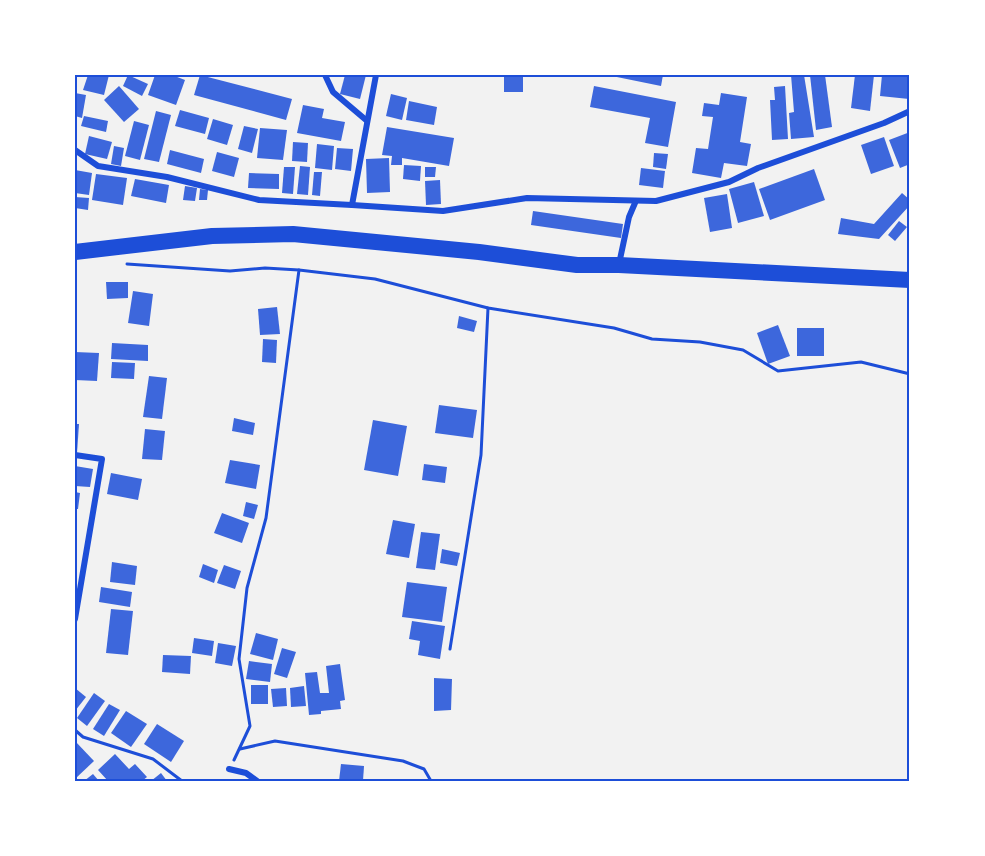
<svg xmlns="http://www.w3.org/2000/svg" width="985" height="856" font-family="'Varela Round',sans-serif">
  <rect width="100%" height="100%" fill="#f2f2f2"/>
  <!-- building -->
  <g fill="#3d67dc">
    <path d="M88,75h21l-5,20 -21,-5z"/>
    <path d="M128,75l20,9 -6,12 -19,-10z"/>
    <path d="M155,75h17l13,5 -9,25 -28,-10z"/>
    <path d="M200,75l92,24 -6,21 -92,-25z"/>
    <path d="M345,75h21l-6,24 -20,-5z"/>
    <path d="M607,75h56l-2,11z"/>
    <path d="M791,75h13l10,62 -23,2 -2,-26 5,-1z"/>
    <path d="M810,75h15l7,52 -16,3z"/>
    <path d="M855,75h19l-4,36 -19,-3z"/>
    <path d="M882,75h28l-1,24 -29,-3z"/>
    <rect x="504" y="77" width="19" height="15"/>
    <path d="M119,86l20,23 -15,13 -20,-22z"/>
    <path d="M594,86l82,16 -8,45 -23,-4 5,-25 -60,-11z"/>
    <path d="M785,86l3,53 -16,1 -2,-40h5l-1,-13z"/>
    <path d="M75,93l11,2 -4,23 -7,-2z"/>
    <path d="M721,93l26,4 -7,45 11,2 -4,22 -23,-3 -3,15 -29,-5 4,-25 12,1 5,-32 -11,-1 2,-13 15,2z"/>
    <path d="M391,94l16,4 -5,22 -16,-4z"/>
    <path d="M409,101l28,6 -3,18 -28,-5z"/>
    <path d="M303,105l21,4 -2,9 23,4 -4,19 -44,-8z"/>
    <path d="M180,110l29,8 -4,16 -30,-8z"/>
    <path d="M156,111l15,4 -12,47 -15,-3z"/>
    <path d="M84,116l24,5 -2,11 -25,-6z"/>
    <path d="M213,119l20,6 -6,20 -20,-6z"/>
    <path d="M134,121l15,4 -9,35 -15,-4z"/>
    <path d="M244,126l14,3 -6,24 -14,-4z"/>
    <path d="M387,127l67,11 -5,28 -47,-8v7h-11l1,-9 -10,-1z"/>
    <path d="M260,128l27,2 -4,30 -26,-2z"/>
    <path d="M910,132v17l-2,1 2,14 -10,4 -11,-28z"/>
    <path d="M89,136l23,6 -5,17 -22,-5z"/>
    <path d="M884,137l10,29 -23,8 -10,-29z"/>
    <path d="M293,142l15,1 -1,19 -15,-1z"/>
    <path d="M317,144l17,2 -2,24 -17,-2z"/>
    <path d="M114,146l10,2 -3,18 -10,-2z"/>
    <path d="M337,148l16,1 -2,22 -16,-2z"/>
    <path d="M170,150l34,9 -3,14 -34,-9z"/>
    <path d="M217,152l22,6 -5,19 -22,-6z"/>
    <path d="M654,153l14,1 -2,15 -13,-2z"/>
    <path d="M389,158l1,34 -23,1 -1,-34z"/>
    <path d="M404,165l17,1 -1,15 -17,-2z"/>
    <path d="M300,166l10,1 -2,28 -11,-1z"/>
    <path d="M284,167h11l-2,27 -11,-1z"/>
    <path d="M425,167h11l-1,10h-10z"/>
    <path d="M641,168l24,3 -2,17 -24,-3z"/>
    <path d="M814,169l11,31 -55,20 -11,-31z"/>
    <path d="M75,170l17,3 -3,22 -14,-2z"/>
    <path d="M314,172h8l-2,24 -8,-1z"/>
    <path d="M249,173l30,1v15l-31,-1z"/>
    <path d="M96,174l31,4 -4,27 -31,-5z"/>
    <path d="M135,179l34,6 -3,18 -35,-7z"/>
    <path d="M440,180l1,24 -15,1 -1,-24z"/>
    <path d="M754,182l10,34 -26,7 -9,-34z"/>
    <path d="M185,186l12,2 -2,13 -12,-1z"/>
    <path d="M200,189l8,1 -1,10h-8z"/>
    <path d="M902,193l8,7v5l-31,34 -41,-5 3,-16 33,6z"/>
    <path d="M727,194l5,34 -22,4 -6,-34z"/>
    <path d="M75,197l14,1 -1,12 -13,-2z"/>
    <path d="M533,211l90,13 -2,14 -90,-13z"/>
    <path d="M899,221l8,6 -12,14 -7,-6z"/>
    <path d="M106,282h22v16l-21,1z"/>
    <path d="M133,291l20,3 -4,32 -21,-3z"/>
    <path d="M277,307l3,27 -20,1 -2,-26z"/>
    <path d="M459,316l18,5 -3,11 -17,-4z"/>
    <path d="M778,325l12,31 -22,8 -11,-31z"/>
    <rect x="797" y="328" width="27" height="28"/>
    <path d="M263,339l14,1 -1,23 -14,-1z"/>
    <path d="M112,343l36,2v16l-37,-2z"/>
    <path d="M75,352l24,1 -2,28 -22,-1z"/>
    <path d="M112,362l23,1 -1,16 -23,-1z"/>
    <path d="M149,376l18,2 -5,41 -19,-2z"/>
    <path d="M439,405l38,5 -4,28 -38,-5z"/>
    <path d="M234,418l21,5 -2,12 -21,-4z"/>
    <path d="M373,420l34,6 -9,50 -34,-6z"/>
    <path d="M75,424h4l-2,29h-2z"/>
    <path d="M145,429l20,2 -3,29 -20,-1z"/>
    <path d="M230,460l30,5 -4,24 -31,-6z"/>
    <path d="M424,464l23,3 -2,16 -23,-3z"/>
    <path d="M75,466l18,3 -3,18 -15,-1z"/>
    <path d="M111,473l31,6 -4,21 -31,-6z"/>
    <path d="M75,492l5,1 -2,16h-3z"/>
    <path d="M246,502l12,3 -4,14 -11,-3z"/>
    <path d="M222,513l27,10 -7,20 -28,-10z"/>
    <path d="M393,520l22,4 -6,34 -23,-4z"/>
    <path d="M421,532l19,2 -5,36 -19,-2z"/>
    <path d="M442,549l18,4 -3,13 -17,-3z"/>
    <path d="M112,562l25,4 -2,19 -25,-3z"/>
    <path d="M203,564l15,6 -4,13 -15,-6z"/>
    <path d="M224,565l17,6 -6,18 -18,-6z"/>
    <path d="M407,582l40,5 -5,35 -40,-5z"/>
    <path d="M101,587l31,5 -2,15 -31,-5z"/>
    <path d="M111,609l22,2 -5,44 -22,-2z"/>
    <path d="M412,621l33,5 -5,33 -22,-4 2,-14 -11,-2z"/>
    <path d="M256,633l22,6 -5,21 -23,-6z"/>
    <path d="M194,638l20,3 -2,15 -20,-3z"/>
    <path d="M218,643l18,3 -4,20 -17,-3z"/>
    <path d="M282,648l14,4 -9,26 -13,-4z"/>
    <path d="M163,655l28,1 -1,18 -28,-2z"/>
    <path d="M249,661l23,3 -2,18 -24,-3z"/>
    <path d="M340,664l5,36 -5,1 1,8 -20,2v3l-12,1 -4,-42 12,-1 3,21h9l-3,-27z"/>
    <path d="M434,678l18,1 -1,31 -17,1z"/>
    <rect x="251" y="685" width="17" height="19"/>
    <path d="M304,686l2,20 -15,1 -1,-19z"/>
    <path d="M75,688l11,9 -11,14z"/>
    <path d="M286,688l1,18 -14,1 -2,-18z"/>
    <path d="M94,693l11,8 -18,25 -10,-8z"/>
    <path d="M109,704l11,6 -16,26 -11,-7z"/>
    <path d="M126,711l21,13 -16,23 -20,-14z"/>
    <path d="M157,724l27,17 -13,21 -27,-18z"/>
    <path d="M75,741l19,20 -19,18z"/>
    <path d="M115,754l14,15 6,-5 12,13 -5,4h-34l-10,-11z"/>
    <path d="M341,764l23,2 -1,15h-24z"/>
    <path d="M161,773l6,8h-16z"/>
    <path d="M93,774l6,7h-15z"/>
  </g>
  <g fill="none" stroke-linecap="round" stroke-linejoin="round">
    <!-- path -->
    <g stroke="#1d4ed8" stroke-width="3">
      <path d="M127,264l103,7 35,-3 34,2 -33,248 -19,70 -8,71 11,67 -16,34"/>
      <path d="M299,270l76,9 113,29 126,20 38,11 48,3 43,8 35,21 83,-9 49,12"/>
      <path d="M450,649l31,-194 7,-147"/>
      <path d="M75,730l8,7 70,22 29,22"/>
      <path d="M240,749l35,-8 128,20 21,8 7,12"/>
    </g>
    <!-- minor -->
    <g stroke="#1d4ed8" stroke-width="6">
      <path d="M325,75l8,17 33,28"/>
      <path d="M376,75l-24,130 91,6 84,-13 129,3 73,-19 29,-14 126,-45 26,-12"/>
      <path d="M75,150l23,16 69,11 92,23 93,5"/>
      <path d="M619,264l10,-47 6,-14"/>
      <path d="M75,455l27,4 -27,160"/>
      <path d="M229,769l17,4 11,8"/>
    </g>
    <!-- trunk -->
    <path stroke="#1d4ed8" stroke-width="16" d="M75,252l137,-16 81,-2 186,18 98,13h42l291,15"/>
  </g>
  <!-- border -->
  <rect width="985" height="856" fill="none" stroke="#ffffff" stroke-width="153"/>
  <rect x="76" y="76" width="832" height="704" fill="none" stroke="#1d4ed8" stroke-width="2"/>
</svg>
